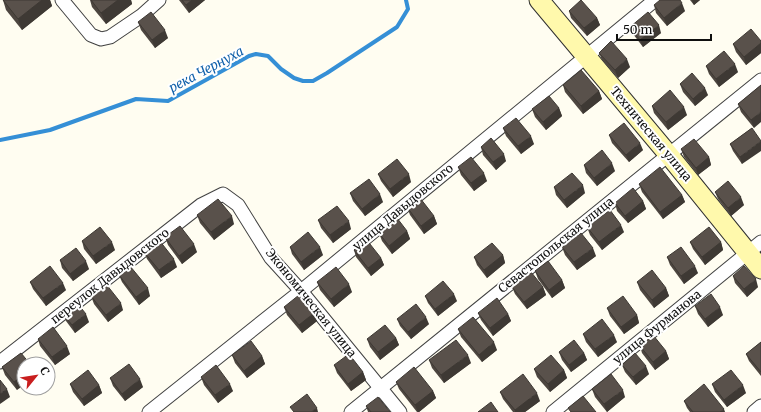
<svg xmlns="http://www.w3.org/2000/svg" width="761" height="412" font-family="Merriweather,serif">
  <rect width="100%" height="100%" fill="#fffdf1"/>
  <g fill="none" stroke-linecap="round" stroke-linejoin="round">
    <!-- stream -->
    <path stroke="#358fd6" stroke-width="4" d="M0,140l50,-10 86,-31 32,2 81,-45 7,-2 12,2 13,13 13,9 9,3h10l14,-8 70,-46 11,-18 -2,-9"/>
    <defs>
      <g id="street">
        <path d="M62,0l29,35 10,4 9,-2 31,-21 18,-16"/>
        <path d="M0,362l201,-157 22,-11 15,11 33,53 30,33 99,121"/>
        <path d="M149,412l152,-121 354,-291"/>
        <path d="M351,412l410,-332"/>
        <path d="M553,412l208,-170"/>
        <path d="M754,412l7,-6"/>
      </g>
      <path id="secondary" d="M539,0l129,154 93,115"/>
    </defs>
    <!-- street casing -->
    <use href="#street" stroke="#424242" stroke-width="15"/>
    <!-- secondary casing -->
    <use href="#secondary" stroke="#313131" stroke-width="21"/>
    <!-- street -->
    <use href="#street" stroke="#fff" stroke-width="13"/>
    <!-- secondary -->
    <use href="#secondary" stroke="#fff9ac" stroke-width="19"/>
  </g>
  <!-- wall -->
  <g fill="#4d4640">
    <path d="M3,0h47l2,6 -30,24 -16,-20z"/>
    <path d="M90,0h41l1,4 -26,20 -14,-17z"/>
    <path d="M179,0h26l-16,13z"/>
    <path d="M690,0h10l-6,5z"/>
    <path d="M654,5l31,6 -18,15 -11,-13z"/>
    <path d="M569,11l28,7 3,7 -13,11 -16,-18z"/>
    <path d="M138,22l30,16 -13,10 -14,-18z"/>
    <path d="M630,27l31,6 -18,14 -10,-13z"/>
    <path d="M761,41v12l-15,12 -10,-13 -3,-8z"/>
    <path d="M599,53l31,14 -12,11 -16,-18z"/>
    <path d="M706,66l32,6 -19,15 -10,-13z"/>
    <path d="M680,84l28,11 -13,11 -12,-14z"/>
    <path d="M563,85l36,6 3,8 -19,15 -18,-22z"/>
    <path d="M761,85l-7,43 -13,-16 -3,-8z"/>
    <path d="M652,106l35,9 -19,15 -14,-17z"/>
    <path d="M559,108l3,8 -16,14 -11,-13 -3,-8z"/>
    <path d="M503,128l31,16 -13,10 -15,-18z"/>
    <path d="M752,128l-10,36 -9,-13 -3,-7z"/>
    <path d="M609,135l34,15 -14,12 -17,-19z"/>
    <path d="M481,147l25,14 -10,9 -13,-15z"/>
    <path d="M681,149l28,8 2,8 -13,10 -14,-18z"/>
    <path d="M584,165l31,6 -18,15 -11,-13z"/>
    <path d="M458,167l29,14 -13,10 -13,-16z"/>
    <path d="M378,174l33,8 -18,15 -12,-16z"/>
    <path d="M639,184l43,11 3,7 -22,17 -21,-27z"/>
    <path d="M554,187l31,6 -18,15 -11,-13z"/>
    <path d="M715,192l29,13 -13,11 -13,-17z"/>
    <path d="M350,193l33,9 -18,14 -12,-15z"/>
    <path d="M643,201l3,8 -18,14 -11,-12 -2,-8z"/>
    <path d="M407,207l27,9 3,8 -13,10 -14,-19z"/>
    <path d="M197,215l37,9 -20,16 -14,-17z"/>
    <path d="M318,220l33,9 -18,14 -12,-15z"/>
    <path d="M587,227l37,5 -22,18 -12,-15z"/>
    <path d="M407,231l3,8 -18,15 -10,-13 -3,-8z"/>
    <path d="M165,237l32,15 -15,12 -14,-19z"/>
    <path d="M82,241l33,9 -19,14 -12,-15z"/>
    <path d="M690,242h31l2,8 -18,15 -12,-16z"/>
    <path d="M290,247l33,8 -19,15 -12,-16z"/>
    <path d="M562,247l34,9 -19,14 -12,-15z"/>
    <path d="M354,250l27,8 3,7 -13,11 -15,-19z"/>
    <path d="M144,252l33,15 -16,11 -14,-19z"/>
    <path d="M503,255l2,8 -18,15 -10,-13 -3,-8z"/>
    <path d="M667,257l31,16 -14,11 -14,-19z"/>
    <path d="M60,260l29,9 -16,12 -11,-13z"/>
    <path d="M535,271l27,9 3,8 -13,10 -14,-19z"/>
    <path d="M119,275l31,21 -11,9 -17,-23z"/>
    <path d="M733,276l25,11 -11,10 -12,-14z"/>
    <path d="M30,282l36,8 -20,16 -13,-17z"/>
    <path d="M317,282l35,10 -18,15 -14,-17z"/>
    <path d="M637,282l29,6 3,8 -15,12 -14,-18z"/>
    <path d="M512,287h31l3,8 -19,14 -12,-15z"/>
    <path d="M91,296l32,14 -15,12 -14,-18z"/>
    <path d="M425,296l32,5 -19,15 -10,-13z"/>
    <path d="M695,306l28,9 -15,12 -10,-13z"/>
    <path d="M284,307l33,14 -15,12 -15,-18z"/>
    <path d="M607,308l30,7 2,8 -15,11 -14,-18z"/>
    <path d="M478,313l30,1 3,7 -18,15 -12,-16z"/>
    <path d="M63,314l26,8 -14,11 -9,-12z"/>
    <path d="M397,319l32,5 -18,15 -11,-13z"/>
    <path d="M458,329l39,21 -15,12 -21,-25z"/>
    <path d="M583,334l34,8 -19,15 -12,-15z"/>
    <path d="M396,338l3,7 -19,15 -10,-13 -3,-8z"/>
    <path d="M38,339l32,15 -15,11 -15,-19z"/>
    <path d="M761,342v34l-12,-15 -3,-7z"/>
    <path d="M640,346l26,5 3,8 -14,11 -13,-17z"/>
    <path d="M559,352l25,1 3,7 -16,12 -9,-12z"/>
    <path d="M21,353l-4,37 -12,-15 -3,-8z"/>
    <path d="M232,355l30,1 3,8 -18,14 -12,-15z"/>
    <path d="M429,360l42,3 -27,20 -12,-15z"/>
    <path d="M334,365l29,7 3,8 -15,11 -14,-18z"/>
    <path d="M622,365l27,9 -13,11 -11,-13z"/>
    <path d="M534,369l30,1 3,8 -17,14 -13,-15z"/>
    <path d="M201,377l32,14 -15,12 -14,-18z"/>
    <path d="M110,378l33,9 -18,14 -12,-15z"/>
    <path d="M396,382l37,9 3,7 -17,14h-2l-18,-23z"/>
    <path d="M70,384l29,1 3,8 -18,13 -11,-14z"/>
    <path d="M712,384l34,9 -19,14 -12,-15z"/>
    <path d="M592,389l33,8 -18,15 -12,-15z"/>
    <path d="M500,392l40,9 -15,11h-12l-10,-13z"/>
    <path d="M684,401l41,11h-35l-3,-4z"/>
    <path d="M366,406l24,6h-22z"/>
  </g>
  <!-- shaded-wall -->
  <g fill="#3e3934">
    <path d="M42,0h8l2,6 -30,24 -4,-11z"/>
    <path d="M118,0h13l1,4 -26,20 -5,-11z"/>
    <path d="M192,0h13l-16,13 -3,-8z"/>
    <path d="M692,0h8l-6,5z"/>
    <path d="M682,3l3,8 -18,15 -3,-8z"/>
    <path d="M597,18l3,7 -13,11 -3,-8z"/>
    <path d="M659,25l2,8 -18,14 -3,-7z"/>
    <path d="M165,30l3,8 -13,10 -3,-8z"/>
    <path d="M761,43v10l-15,12 -2,-8z"/>
    <path d="M627,59l3,8 -12,11 -3,-8z"/>
    <path d="M735,64l3,8 -19,15 -3,-8z"/>
    <path d="M705,88l3,7 -13,11 -2,-7z"/>
    <path d="M599,91l3,8 -19,15 -2,-8z"/>
    <path d="M684,107l3,8 -19,15 -2,-8z"/>
    <path d="M559,108l3,8 -16,14 -3,-8z"/>
    <path d="M761,112v10l-7,6 -3,-8z"/>
    <path d="M531,136l3,8 -13,10 -3,-8z"/>
    <path d="M761,141v10l-19,13 -2,-7z"/>
    <path d="M640,143l3,7 -14,12 -3,-7z"/>
    <path d="M504,154l2,7 -10,9 -3,-8z"/>
    <path d="M709,157l2,8 -13,10 -2,-7z"/>
    <path d="M612,163l3,8 -18,15 -3,-8z"/>
    <path d="M484,173l3,8 -13,10 -3,-8z"/>
    <path d="M409,174l2,8 -18,15 -3,-8z"/>
    <path d="M583,185l2,8 -18,15 -3,-8z"/>
    <path d="M380,194l3,8 -18,14 -3,-7z"/>
    <path d="M682,195l3,7 -22,17 -3,-7z"/>
    <path d="M741,197l3,8 -13,11 -3,-8z"/>
    <path d="M643,201l3,8 -18,14 -3,-7z"/>
    <path d="M232,216l2,8 -20,16 -3,-8z"/>
    <path d="M434,216l3,8 -13,10 -3,-8z"/>
    <path d="M349,221l2,8 -18,14 -3,-8z"/>
    <path d="M621,225l3,7 -22,18 -3,-8z"/>
    <path d="M407,231l3,8 -18,15 -3,-8z"/>
    <path d="M112,242l3,8 -19,14 -3,-8z"/>
    <path d="M721,242l2,8 -18,15 -3,-8z"/>
    <path d="M194,244l3,8 -15,12 -3,-8z"/>
    <path d="M320,247l3,8 -19,15 -3,-8z"/>
    <path d="M593,248l3,8 -19,14 -3,-8z"/>
    <path d="M503,255l2,8 -18,15 -3,-8z"/>
    <path d="M381,258l3,7 -13,11 -3,-8z"/>
    <path d="M174,259l3,8 -16,11 -2,-8z"/>
    <path d="M86,261l3,8 -16,12 -3,-7z"/>
    <path d="M695,266l3,7 -14,11 -3,-8z"/>
    <path d="M756,279l2,8 -11,10 -3,-8z"/>
    <path d="M562,280l3,8 -13,10 -3,-8z"/>
    <path d="M63,283l3,7 -20,16 -3,-8z"/>
    <path d="M349,284l3,8 -18,15 -3,-8z"/>
    <path d="M543,287l3,8 -19,14 -3,-7z"/>
    <path d="M148,288l2,8 -11,9 -3,-8z"/>
    <path d="M666,288l3,8 -15,12 -2,-8z"/>
    <path d="M454,294l3,7 -19,15 -3,-7z"/>
    <path d="M121,303l2,7 -15,12 -2,-7z"/>
    <path d="M720,307l3,8 -15,12 -3,-8z"/>
    <path d="M314,313l3,8 -15,12 -3,-8z"/>
    <path d="M86,314l3,8 -14,11 -3,-8z"/>
    <path d="M508,314l3,7 -18,15 -3,-8z"/>
    <path d="M637,315l2,8 -15,11 -3,-7z"/>
    <path d="M426,317l3,7 -18,15 -3,-7z"/>
    <path d="M614,335l3,7 -19,15 -3,-8z"/>
    <path d="M396,338l3,7 -19,15 -2,-8z"/>
    <path d="M494,342l3,8 -15,12 -3,-7z"/>
    <path d="M67,346l3,8 -15,11 -3,-8z"/>
    <path d="M666,351l3,8 -14,11 -2,-8z"/>
    <path d="M584,353l3,7 -16,12 -2,-7z"/>
    <path d="M468,355l3,8 -27,20 -3,-8z"/>
    <path d="M262,356l3,8 -18,14 -3,-7z"/>
    <path d="M646,366l3,8 -13,11 -3,-8z"/>
    <path d="M564,370l3,8 -17,14 -2,-8z"/>
    <path d="M363,372l3,8 -15,11 -3,-7z"/>
    <path d="M24,375v10l-7,5 -3,-8z"/>
    <path d="M140,379l3,8 -18,14 -3,-7z"/>
    <path d="M230,384l3,7 -15,12 -3,-8z"/>
    <path d="M99,385l3,8 -18,13 -2,-7z"/>
    <path d="M743,385l3,8 -19,14 -3,-7z"/>
    <path d="M7,389l3,8 -10,7v-10z"/>
    <path d="M623,390l2,7 -18,15 -3,-8z"/>
    <path d="M433,391l3,7 -17,14h-1l-3,-7z"/>
    <path d="M537,393l3,8 -15,11h-10v-2z"/>
    <path d="M317,408l1,4h-7z"/>
    <path d="M724,409l1,3h-5z"/>
  </g>
  <!-- building -->
  <g fill="#59514b" stroke="#3e3934">
    <path d="M3,0h39l-24,19z"/>
    <path d="M91,0h27l-17,13z"/>
    <path d="M182,0h10l-6,5z"/>
    <path d="M581,0l16,18 -13,10 -15,-17z"/>
    <path d="M660,0h20l2,3 -18,15 -10,-13z"/>
    <path d="M151,12l14,18 -13,10 -14,-18z"/>
    <path d="M648,12l11,13 -19,15 -10,-13z"/>
    <path d="M751,29l10,12v2l-17,14 -11,-13z"/>
    <path d="M611,41l16,18 -12,11 -16,-17z"/>
    <path d="M724,51l11,13 -19,15 -10,-13z"/>
    <path d="M581,70l18,21 -18,15 -18,-21z"/>
    <path d="M692,73l13,15 -12,11 -13,-15z"/>
    <path d="M761,85v27l-10,8 -13,-16z"/>
    <path d="M670,90l14,17 -18,15 -14,-16z"/>
    <path d="M549,96l10,12 -16,14 -11,-13z"/>
    <path d="M516,118l15,18 -13,10 -15,-18z"/>
    <path d="M624,123l16,20 -14,12 -17,-20z"/>
    <path d="M752,128l9,13 -21,16 -10,-13z"/>
    <path d="M491,138l13,16 -11,8 -12,-15z"/>
    <path d="M694,139l15,18 -13,11 -15,-19z"/>
    <path d="M602,150l10,13 -18,15 -10,-13z"/>
    <path d="M471,157l13,16 -13,10 -13,-16z"/>
    <path d="M397,159l12,15 -19,15 -12,-15z"/>
    <path d="M660,167l22,28 -22,17 -21,-28z"/>
    <path d="M572,173l11,12 -19,15 -10,-13z"/>
    <path d="M369,179l11,15 -18,15 -12,-16z"/>
    <path d="M728,181l13,16 -13,11 -13,-16z"/>
    <path d="M633,188l10,13 -18,15 -10,-13z"/>
    <path d="M420,198l14,18 -13,10 -14,-19z"/>
    <path d="M218,199l14,17 -21,16 -14,-17z"/>
    <path d="M337,206l12,15 -19,14 -12,-15z"/>
    <path d="M610,210l11,15 -22,17 -12,-15z"/>
    <path d="M397,218l10,13 -18,15 -10,-13z"/>
    <path d="M180,226l14,18 -15,12 -14,-19z"/>
    <path d="M100,227l12,15 -19,14 -11,-15z"/>
    <path d="M709,227l12,15 -19,15 -12,-15z"/>
    <path d="M308,232l12,15 -19,15 -11,-15z"/>
    <path d="M581,233l12,15 -19,14 -12,-15z"/>
    <path d="M366,239l15,19 -13,10 -14,-18z"/>
    <path d="M159,240l15,19 -15,11 -15,-18z"/>
    <path d="M492,243l11,12 -19,15 -10,-13z"/>
    <path d="M681,247l14,19 -14,10 -14,-19z"/>
    <path d="M76,248l10,13 -16,13 -10,-14z"/>
    <path d="M548,261l14,19 -13,10 -14,-19z"/>
    <path d="M50,266l13,17 -20,15 -13,-16z"/>
    <path d="M130,266l18,22 -12,9 -17,-22z"/>
    <path d="M744,266l12,13 -12,10 -11,-13z"/>
    <path d="M336,267l13,17 -18,15 -14,-17z"/>
    <path d="M652,270l14,18 -14,12 -15,-18z"/>
    <path d="M531,272l12,15 -19,15 -12,-15z"/>
    <path d="M443,281l11,13 -19,15 -10,-13z"/>
    <path d="M106,284l15,19 -15,12 -15,-19z"/>
    <path d="M711,294l9,13 -15,12 -10,-13z"/>
    <path d="M299,295l15,18 -15,12 -15,-18z"/>
    <path d="M623,296l14,19 -16,12 -14,-19z"/>
    <path d="M497,298l11,16 -18,14 -12,-15z"/>
    <path d="M77,303l9,11 -14,11 -9,-11z"/>
    <path d="M416,304l10,13 -18,15 -11,-13z"/>
    <path d="M473,317l21,25 -15,13 -21,-26z"/>
    <path d="M602,319l12,16 -19,14 -12,-15z"/>
    <path d="M385,325l11,13 -18,14 -11,-13z"/>
    <path d="M53,327l14,19 -15,11 -14,-18z"/>
    <path d="M653,335l13,16 -13,11 -13,-16z"/>
    <path d="M456,340l12,15 -27,20 -12,-15z"/>
    <path d="M574,340l10,13 -15,12 -10,-13z"/>
    <path d="M251,341l11,15 -18,15 -12,-16z"/>
    <path d="M761,342v30l-15,-18z"/>
    <path d="M21,353l9,11h-6v11l-10,7 -12,-15z"/>
    <path d="M635,353l11,13 -13,11 -11,-12z"/>
    <path d="M349,354l14,18 -15,12 -14,-19z"/>
    <path d="M551,355l13,15 -16,14 -14,-15z"/>
    <path d="M129,364l11,15 -18,15 -12,-16z"/>
    <path d="M216,365l14,19 -15,11 -14,-18z"/>
    <path d="M414,367l19,24 -18,14 -19,-23z"/>
    <path d="M88,370l11,15 -17,14 -12,-15z"/>
    <path d="M731,370l12,15 -19,15 -12,-16z"/>
    <path d="M523,374l14,19 -22,17 -15,-18z"/>
    <path d="M611,374l12,16 -19,14 -12,-15z"/>
    <path d="M0,380l7,9 -7,5z"/>
    <path d="M704,384l20,25 -4,3h-27l-9,-11z"/>
    <path d="M307,394l10,14 -6,4h-17l-4,-5z"/>
    <path d="M583,396l13,16h-25l-3,-4z"/>
    <path d="M378,397l12,15h-19l-5,-6z"/>
    <path d="M491,402l7,10h-20z"/>
  </g>
  <g text-anchor="middle" stroke-width="4" stroke-linejoin="round" paint-order="stroke">
    <!-- street labels -->
    <g font-size="12" fill="#0f0f0f" stroke="#fff">
      <text transform="translate(651 134) rotate(50)" y="4">Техническая улица</text>
      <text transform="translate(403 207) rotate(-40)" y="4">улица Давыдовского</text>
      <text transform="translate(556 245) rotate(-39)" y="4">Севастопольская улица</text>
      <text transform="translate(110 276) rotate(-38)" y="4">переулок Давыдовского</text>
      <text transform="translate(311 303) rotate(51)" y="4">Экономическая улица</text>
      <text transform="translate(657 327) rotate(-39)" y="4">улица Фурманова</text>
    </g>
    <!-- water labels -->
    <g font-size="13" font-style="italic" fill="#1060aa" stroke="#fff">
      <text transform="translate(206 69) rotate(-28)" y="5">река Чернуха</text>
    </g>
  </g>
  <!-- north arrow -->
  <g transform="translate(36 376) rotate(60)"><circle r="19" fill="#ffffff" stroke="#9f9f9f"/>
  <path d="M0-3L7 15L0 10L-7 15Z" fill="#c91e1f"/>
  <text y="-6" font-size="11" font-weight="bold" text-anchor="middle" fill="#0f0f0f">С</text>
  </g>
  <!-- scale -->
  <path d="M617 34v6h94v-6" fill="none" stroke="#0f0f0f" stroke-width="2"/>
  <text x="623" y="34" font-size="12" fill="#0f0f0f" stroke="#ffffff" stroke-width="3" paint-order="stroke">50 m</text>
</svg>
